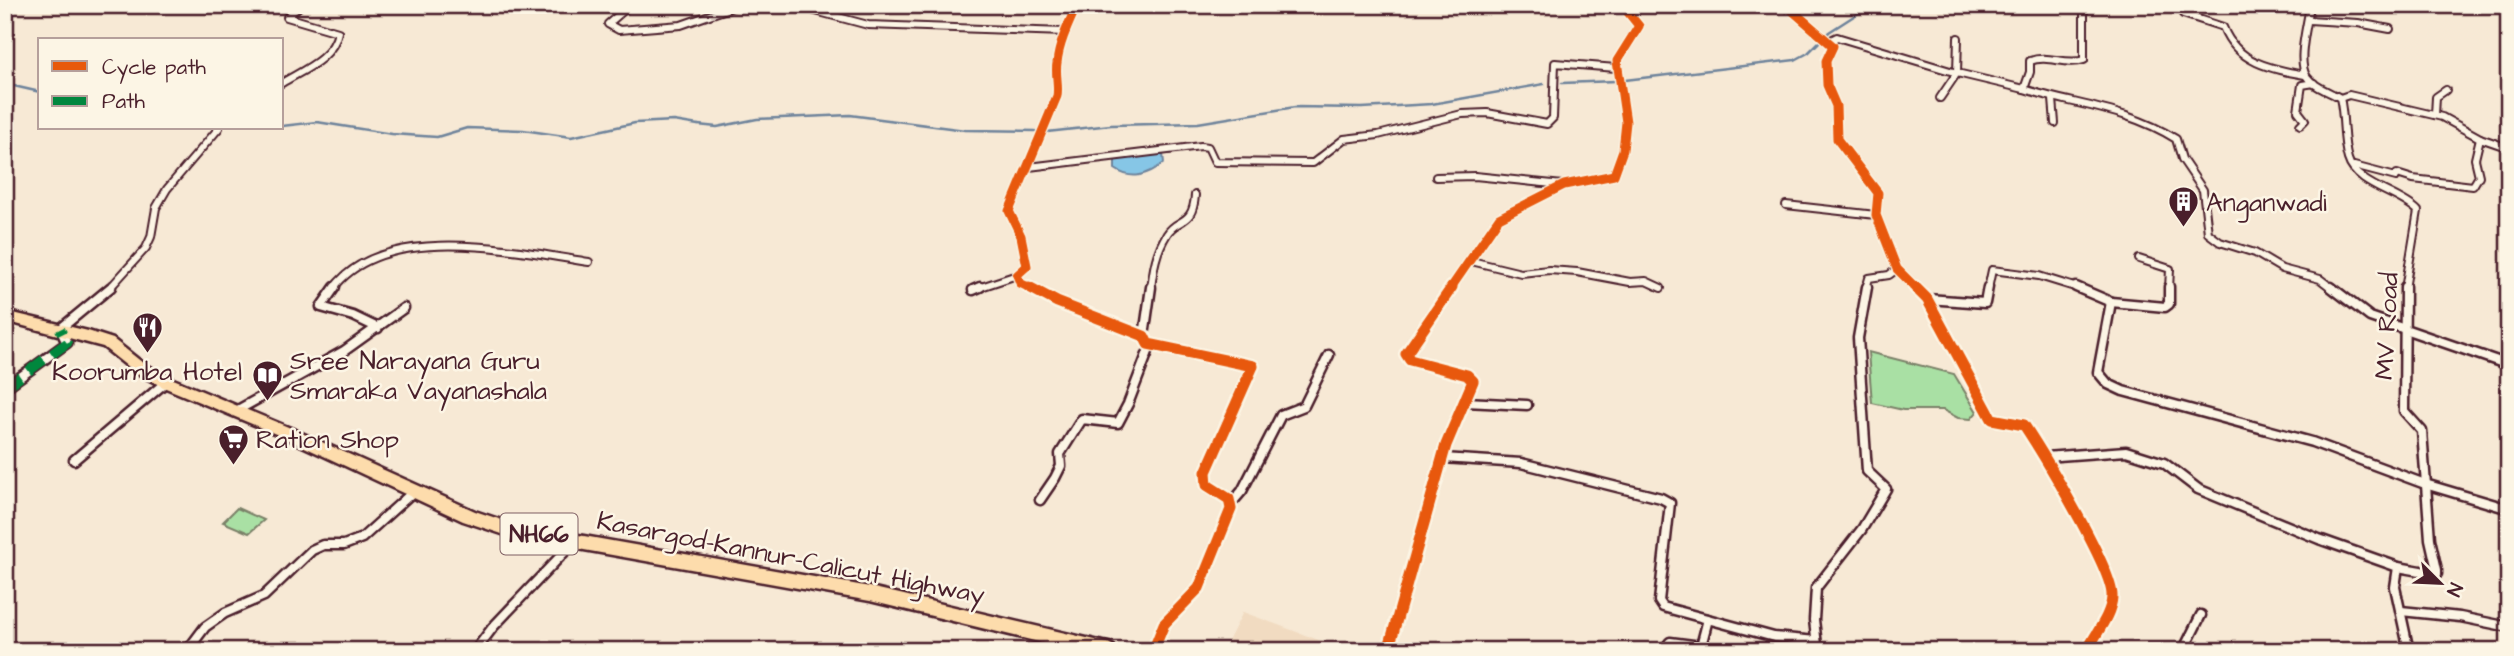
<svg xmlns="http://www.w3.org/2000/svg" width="2514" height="656" font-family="'Architects Daughter',sans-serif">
  <rect width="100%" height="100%" fill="#f7e9d5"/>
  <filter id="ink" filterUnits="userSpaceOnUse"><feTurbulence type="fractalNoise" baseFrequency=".0143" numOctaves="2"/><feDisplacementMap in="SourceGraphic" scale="14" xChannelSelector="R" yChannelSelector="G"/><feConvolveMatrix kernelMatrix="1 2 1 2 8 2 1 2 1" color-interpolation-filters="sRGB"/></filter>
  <g filter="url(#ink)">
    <!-- built -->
    <path fill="#f1dbc1" d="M1243,612l105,39h-125z"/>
    <!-- green -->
    <g fill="#a9e0a4" stroke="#7a8068" stroke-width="2">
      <path d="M1868,352l86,22 23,38 -6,7 -13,-1 -15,-8h-40l-31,-7z"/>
      <path d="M237,508l27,12 -15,13 -26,-11z"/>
    </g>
    <!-- water -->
    <path fill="#86c6e6" stroke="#6e839b" stroke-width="2" d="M1163,154l1,9c-16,12 -32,18 -49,6v-11z"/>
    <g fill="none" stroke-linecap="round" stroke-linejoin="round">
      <!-- stream -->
      <g stroke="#6e839b" stroke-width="2.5">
        <path d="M1625,80l170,-20 13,-7 21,-21 42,-27"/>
        <path d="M1562,83l54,-2"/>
        <path d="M5,84l35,8"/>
        <path d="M698,125l19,2 40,-8 93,-4 115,15 70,1"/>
        <path d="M282,126l35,-4 75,12 45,3 30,-9 56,2 48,7 64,-14 39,-2 24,4"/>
        <path d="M1047,132l64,-7 87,-2 97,-16 67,1 70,-4 112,-20"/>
      </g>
      <defs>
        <g id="street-far1">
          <path d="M630,5l-22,19 11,6 62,-5 57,-20"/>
          <path d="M793,5l75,20 197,7"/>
          <path d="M1786,5l47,41 -7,15 1,24 9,21 1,33 41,54 -2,22 21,54 20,20"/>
          <path d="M2084,5v55c-18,6 -36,-6 -54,1v11l-6,17c54,17 102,19 152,50l6,20 21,31 5,43 12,9 35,11 27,16 38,10 13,10"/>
          <path d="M2310,5c-2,18 -14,57 -3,72 7,10 23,15 33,21 5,20 2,41 8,61 8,27 51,33 70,52l-13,78"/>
          <path d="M1788,9l12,-4"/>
          <path d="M2183,14l40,13c14,36 48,42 82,48"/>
          <path d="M2309,20l49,3 32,6"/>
          <path d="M1829,41l8,-4 120,36 67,16"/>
          <path d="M282,83c21,-13 51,-24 56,-51l-51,-15 14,-12"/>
          <path d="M1940,98l17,-25 1,-35"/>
          <path d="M2340,98l9,-3 93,22 38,21"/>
          <path d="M2053,99l2,24"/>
          <path d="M2435,115l1,-18 10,-7"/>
          <path d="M2300,125l5,-5 -7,-9 4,-26 12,-2"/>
          <path d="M2354,166l42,11 1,-3 16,5 60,7 6,-10 -4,-17 5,-21 29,10"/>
          <path d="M1029,167l172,-21 7,1 7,15 98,1 31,-24 34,-4 84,-21 25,-1 60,11 6,-6 2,-55 61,5"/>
          <path d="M1436,177l39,-1 88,9"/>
          <path d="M1786,205l90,10"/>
          <path d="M2139,259l31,10 -1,20"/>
          <path d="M1471,261l50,12 28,-3 28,2 53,10 16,-1 15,7"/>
          <path d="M109,289l37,-41 5,-11 5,-29 11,-19 52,-61"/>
          <path d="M333,289c50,-69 186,-38 256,-27"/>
          <path d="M975,289l42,-14"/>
          <path d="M1032,289l-12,-6 -3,-8 10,-9 -6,-30 -12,-25 48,-115c2,-11 -2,-22 0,-33 2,-20 12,-40 20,-58"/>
          <path d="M1151,289c2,-19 5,-38 16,-55 10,-17 26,-7 28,-39"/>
          <path d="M1450,289l49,-71 65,-33 50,-10 9,-25 3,-28 -9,-61 22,-35 -17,-21"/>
          <path d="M1866,289l3,-11 20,-3 8,-6"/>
          <path d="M1988,289l4,-19 47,6 42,13"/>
        </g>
        <g id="street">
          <path d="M335,287l-14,20 32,9 25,12"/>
          <path d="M1029,287l28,15 87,34 4,8 105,22 -47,106 1,13 22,14 2,10 -32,79 -35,36 -11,27"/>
          <path d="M1915,287l12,12 65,120 32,6c18,27 90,146 88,172 -1,19 -17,37 -25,54"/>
          <path d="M2076,287l35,15 -13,70 10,12 15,7 189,51 113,42 84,25"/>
          <path d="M2331,287l39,30 139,48"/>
          <path d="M2405,287l-1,124 18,20 8,108 7,31v4l-39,-7 -3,20 14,64"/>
          <path d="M973,290l7,-3"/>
          <path d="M1927,299l58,4 3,-16"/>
          <path d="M2111,302l54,5 4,-3v-17"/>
          <path d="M1144,336l7,-49"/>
          <path d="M5,388l62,-45 -7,-14 51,-42"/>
          <path d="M1465,402l62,3"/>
          <path d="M236,411l108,-60 60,-43"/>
          <path d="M2045,457l81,-6 38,12 34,26 121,50 79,28"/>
          <path d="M1443,458l78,5 140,35 9,5 -11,98 4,6 111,30 42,4"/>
          <path d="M74,460l92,-78"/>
          <path d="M1040,500l15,-22 6,-12 -1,-12 22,-35 36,4 10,-19 23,-60"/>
          <path d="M1230,505l12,-14 39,-76 23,-9 25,-51"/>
          <path d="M2401,611l59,6 49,10"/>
          <path d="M187,651l18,-24 20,-14 39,-17 48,-46 11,-5h21l18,-7 52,-47"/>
          <path d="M475,651l18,-24 81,-85"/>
          <path d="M1388,651l58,-206 27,-64 -6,-6 -57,-15 -4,-6 46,-67"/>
          <path d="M1663,651l7,-9 31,4 7,-27"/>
          <path d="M1825,651l-8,-6 -3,-25 2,-32 46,-59 24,-40 -19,-18 -9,-133 9,-51"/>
          <path d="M2183,651l18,-36"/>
        </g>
        <path id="highway" d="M5,311l83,20 25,8 30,24 28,15 122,51 182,82 36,12 359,64 238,56 6,3 3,5h-41l-206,-50 -359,-64 -48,-16 -180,-84 -122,-51 -28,-15 -30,-24 -98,-26z"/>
      </defs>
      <!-- street-far1 casing -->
      <use href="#street-far1" stroke="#4a1f2b" stroke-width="10"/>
      <!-- street casing -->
      <use href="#street" stroke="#4a1f2b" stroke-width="13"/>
      <!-- highway casing -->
      <use href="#highway" stroke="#4a1f2b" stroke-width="5"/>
      <!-- street-far1 -->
      <use href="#street-far1" stroke="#fcf5e5" stroke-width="6"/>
      <!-- street -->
      <use href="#street" stroke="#fcf5e5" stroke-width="8"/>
      <!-- highway -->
      <use href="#highway" fill="#fddcac" fill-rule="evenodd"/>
      <!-- quiet -->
      <path stroke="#00873e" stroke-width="10" stroke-dasharray="19 10" stroke-linecap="butt" d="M5,388l62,-45 -7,-14"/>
      <defs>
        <g id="cycleway-far1">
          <path d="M1786,5l47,41 -7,15 1,24 9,21 1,33 41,54 -2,22 21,54 20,20"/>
          <path d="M1032,289l-12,-6 -3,-8 10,-9 -6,-30 -12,-25 48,-115c2,-11 -2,-22 0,-33 2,-20 12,-40 20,-58"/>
          <path d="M1450,289l49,-71 65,-33 50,-10 9,-25 3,-28 -9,-61 22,-35 -17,-21"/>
        </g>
        <g id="cycleway">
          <path d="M1029,287l28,15 87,34 4,8 105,22 -47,106 1,13 22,14 2,10 -32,79 -35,36 -11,27"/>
          <path d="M1915,287l12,12 65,120 32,6c18,27 90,146 88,172 -1,19 -17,37 -25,54"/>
          <path d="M1388,651l58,-206 27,-64 -6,-6 -57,-15 -4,-6 46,-67"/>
        </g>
      </defs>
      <!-- cycleway-far1 casing -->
      <use href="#cycleway-far1" stroke="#fcf5e5" stroke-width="12"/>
      <!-- cycleway casing -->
      <use href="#cycleway" stroke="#fcf5e5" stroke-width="16"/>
      <!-- cycleway-far1 -->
      <use href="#cycleway-far1" stroke="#e8590c" stroke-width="9"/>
      <!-- cycleway -->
      <use href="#cycleway" stroke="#e8590c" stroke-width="11"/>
    </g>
  </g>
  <!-- icons -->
  <defs>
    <symbol id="building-pin" viewBox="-11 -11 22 30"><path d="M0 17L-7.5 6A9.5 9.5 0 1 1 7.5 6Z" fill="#4a1f2b" stroke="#fcf5e5"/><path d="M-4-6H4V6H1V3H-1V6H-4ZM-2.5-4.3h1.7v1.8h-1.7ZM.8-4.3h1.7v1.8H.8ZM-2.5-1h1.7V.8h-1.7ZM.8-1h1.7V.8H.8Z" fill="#fff"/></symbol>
    <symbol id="restaurant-pin" viewBox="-11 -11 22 30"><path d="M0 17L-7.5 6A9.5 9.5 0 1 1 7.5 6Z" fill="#4a1f2b" stroke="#fcf5e5"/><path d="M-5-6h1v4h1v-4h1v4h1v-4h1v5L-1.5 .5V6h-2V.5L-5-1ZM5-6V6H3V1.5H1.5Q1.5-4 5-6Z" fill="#fff"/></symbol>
    <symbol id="library-pin" viewBox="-11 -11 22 30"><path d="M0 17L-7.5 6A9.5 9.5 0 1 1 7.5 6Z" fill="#4a1f2b" stroke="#fcf5e5"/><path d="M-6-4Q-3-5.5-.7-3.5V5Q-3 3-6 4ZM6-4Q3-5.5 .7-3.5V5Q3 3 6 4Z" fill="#fff"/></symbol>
    <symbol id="supermarket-pin" viewBox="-11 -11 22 30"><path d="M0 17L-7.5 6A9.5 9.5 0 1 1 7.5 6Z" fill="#4a1f2b" stroke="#fcf5e5"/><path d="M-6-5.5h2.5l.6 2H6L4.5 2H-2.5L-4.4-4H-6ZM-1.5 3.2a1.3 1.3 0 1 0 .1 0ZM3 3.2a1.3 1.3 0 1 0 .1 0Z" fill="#fff"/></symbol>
  </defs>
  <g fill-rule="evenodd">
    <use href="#building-pin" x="2166" y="184" width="35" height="47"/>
    <use href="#restaurant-pin" x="130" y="310" width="35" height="47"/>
    <use href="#library-pin" x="250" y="358" width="35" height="47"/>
    <use href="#supermarket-pin" x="216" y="422" width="35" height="47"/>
  </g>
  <g text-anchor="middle" stroke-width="5" stroke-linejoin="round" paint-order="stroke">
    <!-- shield labels -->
    <rect fill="#fcf5e5" stroke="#7f5f63" stroke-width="2" x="500.5" y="513.5" width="77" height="41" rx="5"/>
    <g font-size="24" font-weight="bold" fill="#4a1f2b">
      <text x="539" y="542">NH66</text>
    </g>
    <!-- poi labels -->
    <g font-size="26" fill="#4a1f2b" stroke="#fcf5e5" text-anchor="start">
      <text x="2206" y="211">Anganwadi</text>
      <text x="290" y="369">Sree Narayana Guru<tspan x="290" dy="30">Smaraka Vayanashala</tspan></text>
      <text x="147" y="380" text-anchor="middle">Koorumba Hotel</text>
      <text x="256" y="448">Ration Shop</text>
    </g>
    <!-- street labels -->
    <g font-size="26" fill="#4a1f2b" stroke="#fcf5e5">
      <text transform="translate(2386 326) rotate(-87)" y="9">MV Road</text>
      <text transform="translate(791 557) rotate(11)" y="9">Kasargod-Kannur-Calicut Highway</text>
    </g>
  </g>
  <!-- margin -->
  <rect width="2514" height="656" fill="none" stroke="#fcf5e5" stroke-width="28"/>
  <rect x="14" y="14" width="2486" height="628" fill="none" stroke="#4a1f2b" stroke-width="2.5" filter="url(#ink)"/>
  <!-- legend -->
  <rect x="38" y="38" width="245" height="91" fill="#fcf5e5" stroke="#b59f9b" stroke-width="2"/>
  <rect x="52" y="61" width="35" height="10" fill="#e8590c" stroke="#b59f9b" stroke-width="2"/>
  <text x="102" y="74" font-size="21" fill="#4a1f2b">Cycle path</text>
  <rect x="52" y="96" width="35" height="10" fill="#00873e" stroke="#b59f9b" stroke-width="2"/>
  <text x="102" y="108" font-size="21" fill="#4a1f2b">Path</text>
  <!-- north arrow -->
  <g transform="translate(2440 583) rotate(114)" stroke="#fcf5e5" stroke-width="5" paint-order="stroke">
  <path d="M0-5L12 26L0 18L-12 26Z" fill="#4a1f2b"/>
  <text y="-10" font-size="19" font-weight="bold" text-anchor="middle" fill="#4a1f2b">N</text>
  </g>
</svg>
